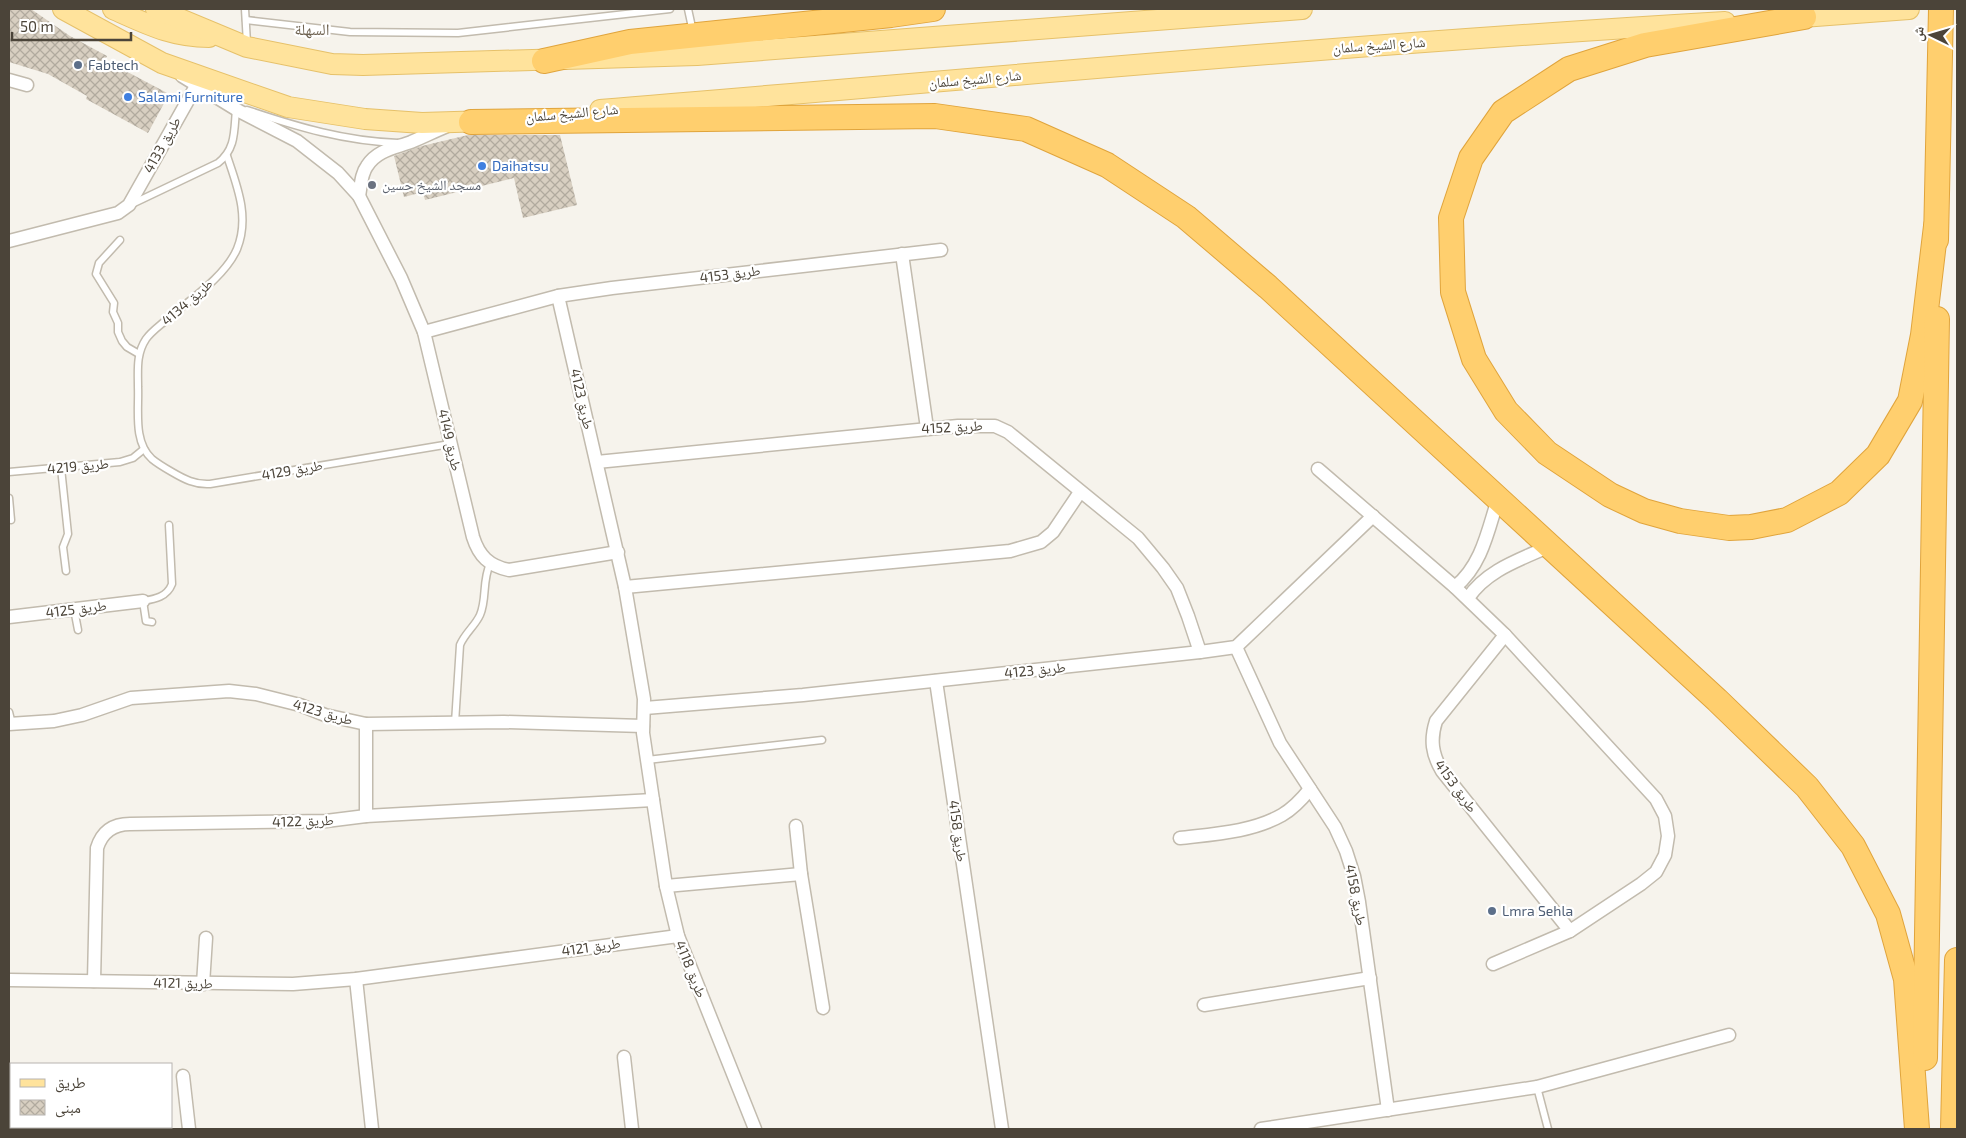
<svg xmlns="http://www.w3.org/2000/svg" width="1966" height="1138" font-family="'Exo 2','Noto Naskh Arabic',sans-serif">
  <defs>
    <pattern id="building-cross-hatch" width="8" height="8" patternUnits="userSpaceOnUse" patternTransform="scale(1.25)"><rect width="8" height="8" fill="#d8cfc1"/><path d="M0 0l8 8M0 8l8-8" fill="none" stroke="#b1aa9e"/></pattern>
  </defs>
  <rect width="100%" height="100%" fill="#f6f3ec"/>
  <!-- building -->
  <g fill="url(#building-cross-hatch)">
    <path d="M9,9h22l39,27 37,20 -2,4 64,34 -21,39 -62,-34 1,-3 -39,-22 -39,-12z"/>
    <path d="M468,135h92l17,70 -54,13 -9,-40 -89,22 -2,-8 -19,5 -10,-41 28,-10z"/>
  </g>
  <g fill="none" stroke-linecap="round" stroke-linejoin="round">
    <defs>
      <g id="service">
        <path d="M245,9l2,34"/>
        <path d="M688,9l5,23"/>
        <path d="M246,20l104,12 108,1 212,-24"/>
        <path d="M247,110c51,17 97,31 151,33"/>
        <path d="M227,156c10,30 23,61 10,93 -12,28 -49,52 -72,72 -7,6 -14,11 -19,18 -10,15 -8,31 -8,48 1,23 -5,55 14,72 6,5 13,9 20,13 12,7 23,13 38,12l240,-40"/>
        <path d="M132,204l86,-41c18,-14 16,-32 18,-54"/>
        <path d="M120,240l-21,23 -3,11 18,29 -1,9 5,11v9l4,9 5,6 12,7"/>
        <path d="M61,468l7,66 -5,13 3,24"/>
        <path d="M9,472l111,-10 13,-4 11,-9"/>
        <path d="M9,498l2,22"/>
        <path d="M74,609l4,21"/>
        <path d="M152,622l-6,-1 -3,-20c12,-2 24,-4 29,-17l-3,-59"/>
        <path d="M9,712l3,12"/>
        <path d="M455,723l5,-78c5,-12 15,-19 20,-30 7,-16 2,-34 10,-51"/>
        <path d="M647,760l175,-20"/>
        <path d="M1537,1087l11,42"/>
      </g>
      <g id="minor">
        <path d="M182,76l57,35 58,30 41,32 21,23 42,82 23,54 49,205c6,19 16,29 36,33l109,-18"/>
        <path d="M9,80l18,5"/>
        <path d="M359,196c2,-10 2,-22 8,-30 10,-16 28,-18 44,-24 12,-5 24,-11 36,-16"/>
        <path d="M9,241l109,-28 11,-8 67,-119"/>
        <path d="M902,254l25,174"/>
        <path d="M558,296l67,291 19,112 -1,34 10,67 13,86 12,50 77,193"/>
        <path d="M424,332l134,-36 54,-8 329,-38"/>
        <path d="M597,462l361,-36h37l13,6 130,106 25,30 14,20 11,28 12,36"/>
        <path d="M1318,469l137,118 50,48 151,164 9,17 3,20 -3,19 -9,17 -15,12 -71,47 -77,33"/>
        <path d="M625,587l385,-36 31,-9 12,-10 27,-40"/>
        <path d="M1455,587c27,-22 33,-57 43,-88"/>
        <path d="M1468,598c19,-28 51,-38 82,-52"/>
        <path d="M9,617l134,-16"/>
        <path d="M1505,635l-69,86c-6,19 -4,33 6,50l128,160"/>
        <path d="M1236,647l44,96 55,84 11,24 8,25 5,26 29,208"/>
        <path d="M936,681l66,448"/>
        <path d="M645,708l158,-13 397,-43 36,-5 137,-131"/>
        <path d="M9,724l45,-3 28,-6 49,-17 98,-7 27,3 44,11 25,10 41,9 138,-2 139,4"/>
        <path d="M366,816v-92"/>
        <path d="M796,826l5,48 22,134"/>
        <path d="M1180,838c34,-4 72,-6 102,-23 12,-7 20,-16 28,-26"/>
        <path d="M666,886l135,-12"/>
        <path d="M356,979l16,150"/>
        <path d="M9,980l284,4 63,-5 322,-43"/>
        <path d="M94,981l3,-133c5,-16 16,-24 33,-24l196,-3 40,-5 287,-16"/>
        <path d="M203,984l3,-46"/>
        <path d="M1204,1005l166,-27"/>
        <path d="M624,1057l8,72"/>
        <path d="M183,1076l6,53"/>
        <path d="M1261,1129l276,-42 192,-52"/>
      </g>
      <g id="primary">
        <path d="M63,9l99,54 126,44 77,12 57,4 65,-2"/>
        <path d="M113,9c34,15 58,28 96,28"/>
        <path d="M156,9l91,38 85,17 31,1 334,-10 605,-46"/>
        <path d="M1789,18l120,-9"/>
        <path d="M600,110c375,-31 750,-66 1125,-88"/>
      </g>
      <g id="motorway">
        <path d="M1804,17l-159,28 -76,24 -66,43 -32,46 -20,60 2,74 21,67 32,52 41,42 63,42 34,16 36,10 49,7 22,-1 36,-7 52,-27 39,-38 32,-54 13,-66 13,-109"/>
        <path d="M544,61l86,-19 261,-27 42,-6"/>
        <path d="M471,122l464,-6 91,13 81,36 79,52 82,70 449,413 90,87 46,59 35,68 18,65 11,150"/>
        <path d="M1936,240l5,-231"/>
        <path d="M1925,1058l12,-739"/>
        <path d="M1953,1129l4,-169"/>
      </g>
    </defs>
    <!-- service casing -->
    <use href="#service" stroke="#c2bbae" stroke-width="9"/>
    <!-- minor casing -->
    <use href="#minor" stroke="#c2bbae" stroke-width="15"/>
    <!-- primary casing -->
    <use href="#primary" stroke="#e6c16a" stroke-width="22"/>
    <!-- motorway casing -->
    <use href="#motorway" stroke="#e0a43c" stroke-width="26"/>
    <!-- service -->
    <use href="#service" stroke="#fff" stroke-width="6"/>
    <!-- minor -->
    <use href="#minor" stroke="#fff" stroke-width="12"/>
    <!-- primary -->
    <use href="#primary" stroke="#ffe39c" stroke-width="20"/>
    <!-- motorway -->
    <use href="#motorway" stroke="#ffcf6e" stroke-width="24"/>
  </g>
  <!-- markers -->
  <g fill="#5c6f8a" stroke="#fff" stroke-width="2">
    <circle cx="78" cy="65" r="5"/>
    <circle cx="1492" cy="911" r="5"/>
  </g>
  <g fill="#3f7fe0" stroke="#fff" stroke-width="2">
    <circle cx="128" cy="97" r="5"/>
    <circle cx="482" cy="166" r="5"/>
  </g>
  <circle fill="#6b7280" stroke="#fff" stroke-width="2" cx="372" cy="185" r="5"/>
  <g text-anchor="middle" stroke-width="4.5" stroke-linejoin="round" paint-order="stroke">
    <!-- street labels -->
    <g font-size="14" fill="#4b4439" stroke="#fff">
      <text transform="translate(1379 45) rotate(-4)" y="5">شارع الشيخ سلمان</text>
      <text transform="translate(975 79) rotate(-5)" y="5">شارع الشيخ سلمان</text>
      <text transform="translate(572 113) rotate(-5)" y="5">شارع الشيخ سلمان</text>
      <text transform="translate(162 145) rotate(-61)" y="5">طريق 4133</text>
      <text transform="translate(730 274) rotate(-7)" y="5">طريق 4153</text>
      <text transform="translate(187 302) rotate(-41)" y="5">طريق 4134</text>
      <text transform="translate(582 399) rotate(77)" y="5">طريق 4123</text>
      <text transform="translate(952 427) rotate(-3)" y="5">طريق 4152</text>
      <text transform="translate(450 440) rotate(77)" y="5">طريق 4149</text>
      <text transform="translate(78 466) rotate(-5)" y="5">طريق 4219</text>
      <text transform="translate(292 470) rotate(-10)" y="5">طريق 4129</text>
      <text transform="translate(76 609) rotate(-7)" y="5">طريق 4125</text>
      <text transform="translate(1035 670) rotate(-6)" y="5">طريق 4123</text>
      <text transform="translate(323 712) rotate(16)" y="5">طريق 4123</text>
      <text transform="translate(1456 786) rotate(54)" y="5">طريق 4153</text>
      <text transform="translate(303 821) rotate(-2)" y="5">طريق 4122</text>
      <text transform="translate(958 831) rotate(82)" y="5">طريق 4158</text>
      <text transform="translate(1356 895) rotate(79)" y="5">طريق 4158</text>
      <text transform="translate(591 947) rotate(-8)" y="5">طريق 4121</text>
      <text transform="translate(691 969) rotate(68)" y="5">طريق 4118</text>
      <text transform="translate(183 983) rotate(1)" y="5">طريق 4121</text>
    </g>
    <!-- service labels -->
    <g font-size="14" fill="#4e5e75" stroke="#fff" text-anchor="start">
      <text x="88" y="70">Fabtech</text>
      <text x="1502" y="916">Lmra Sehla</text>
    </g>
    <!-- shop labels -->
    <g font-size="14" fill="#366cbe" stroke="#fff" text-anchor="start">
      <text x="138" y="102">Salami Furniture</text>
      <text x="492" y="171">Daihatsu</text>
    </g>
    <!-- worship labels -->
    <g font-size="14" fill="#5b616d" stroke="#fff" text-anchor="start">
      <text x="382" y="190">مسجد الشيخ حسين</text>
    </g>
    <!-- quarter labels -->
    <g font-size="16" fill="#6e6250" stroke="#fff">
      <text x="312" y="35">السهلة</text>
    </g>
  </g>
  <!-- border -->
  <rect width="1966" height="1138" fill="none" stroke="#4b4439" stroke-width="20"/>
  <!-- legend -->
  <rect x="10" y="1063" width="162" height="65" fill="#ffffff" stroke="#b7b4b0"/>
  <rect x="20" y="1079" width="25" height="8" fill="#ffe39c" stroke="#b7b4b0"/>
  <text x="55" y="1088" font-size="15" fill="#4b4439">طريق</text>
  <rect x="20" y="1100" width="25" height="15" fill="url(#building-cross-hatch)" stroke="#b7b4b0"/>
  <text x="55" y="1113" font-size="15" fill="#4b4439">مبنى</text>
  <!-- north arrow -->
  <g transform="translate(1931 35) rotate(275)" stroke="#ffffff" stroke-width="4" paint-order="stroke">
  <path d="M0-4L9 19L0 12L-9 19Z" fill="#4b4439"/>
  <text y="-8" font-size="14" font-weight="bold" text-anchor="middle" fill="#4b4439">ش</text>
  </g>
  <!-- scale -->
  <path d="M12 32v8h119v-8" fill="none" stroke="#4b4439" stroke-width="2.5"/>
  <text x="20" y="32" font-size="15" fill="#4b4439" stroke="#ffffff" stroke-width="4" paint-order="stroke">50 m</text>
</svg>
